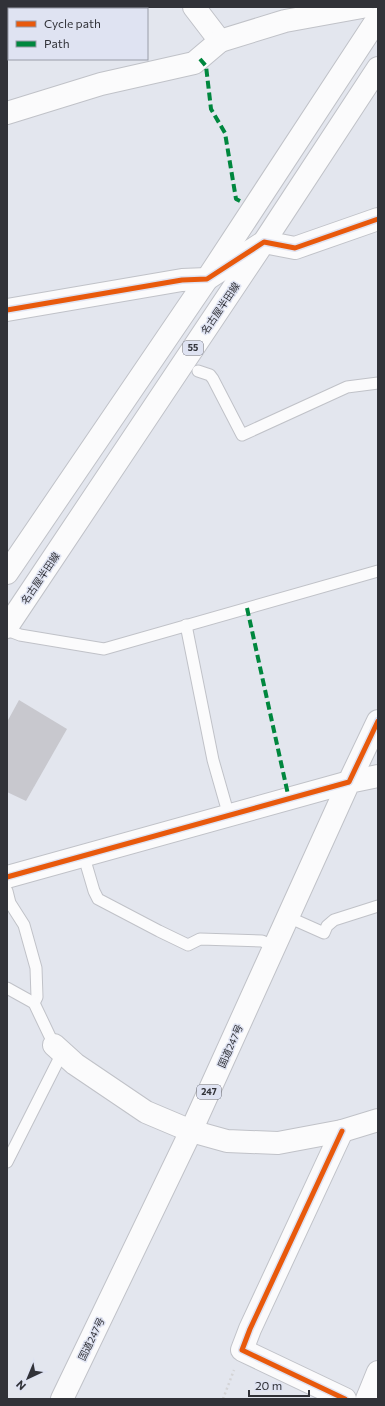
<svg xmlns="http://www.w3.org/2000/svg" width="385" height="1406" font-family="Commissioner,'Noto Sans JP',sans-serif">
  <rect width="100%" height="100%" fill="#e3e6ee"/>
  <!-- building -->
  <path fill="#c8c8ce" d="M19,700l48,29 -41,72 -19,-9v-70z"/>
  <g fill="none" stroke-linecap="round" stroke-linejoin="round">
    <defs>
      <g id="service">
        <path d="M198,371l12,4 3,4 29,56 105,-48 31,-4"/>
        <path d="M186,625l27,135 16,56"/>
        <path d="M7,630l13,5 84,14 274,-78"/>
        <path d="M84,857l10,34 4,8 61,32 29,14 12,-6 62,2 13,6"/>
        <path d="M7,891l3,12 14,22 12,43 1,29 -3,6"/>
        <path d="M288,917l36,16 3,-7 7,-6 44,-14"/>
        <path d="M7,988l27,15 20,42"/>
        <path d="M7,1162l52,-103 5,-5"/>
      </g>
      <g id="minor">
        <path d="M194,7l26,34 65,-20 77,-14"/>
        <path d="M7,113l94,-29 93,-21 26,-22"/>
        <path d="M7,310l175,-30 25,-1 57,-37 31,6 83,-29"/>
        <path d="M54,1045l21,19 71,48 45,19 36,10 51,2 64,-12 36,-11"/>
        <path d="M342,1131l-92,198 -8,21 103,49"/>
        <path d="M367,1399l11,-27"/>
      </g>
      <path id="tertiary" d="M7,877l342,-95 29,-61"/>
      <g id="primary">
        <path d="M7,573l200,-294 171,-261"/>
        <path d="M7,627l257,-385 114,-174"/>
      </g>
      <path id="trunk" d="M62,1399l129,-268 158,-349 29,-6"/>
    </defs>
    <!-- service casing -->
    <use href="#service" stroke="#c0c2c8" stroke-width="13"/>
    <!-- minor casing -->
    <use href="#minor" stroke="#c0c2c8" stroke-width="24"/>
    <!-- tertiary casing -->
    <use href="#tertiary" stroke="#c0c2c8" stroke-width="24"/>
    <!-- primary casing -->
    <use href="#primary" stroke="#c0c2c8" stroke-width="24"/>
    <!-- trunk casing -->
    <use href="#trunk" stroke="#c0c2c8" stroke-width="24"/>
    <!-- path -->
    <path stroke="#d4d4d6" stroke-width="2.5" stroke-dasharray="2 3" stroke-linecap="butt" d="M223,1399l11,-29"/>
    <!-- service -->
    <use href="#service" stroke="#fbfbfc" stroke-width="11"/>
    <!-- minor -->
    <use href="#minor" stroke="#fbfbfc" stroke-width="22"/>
    <!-- tertiary -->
    <use href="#tertiary" stroke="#fbfbfc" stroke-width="22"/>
    <!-- primary -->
    <use href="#primary" stroke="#fbfbfc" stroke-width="22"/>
    <!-- trunk -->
    <use href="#trunk" stroke="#fbfbfc" stroke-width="22"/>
    <!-- quiet -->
    <g stroke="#00873e" stroke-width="4" stroke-dasharray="8 4" stroke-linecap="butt">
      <path d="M200,59l6,7 5,43 14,24 11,66 4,2"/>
      <path d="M247,608l42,191"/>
    </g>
    <defs>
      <g id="cycleway">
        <path d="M7,310l175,-30 25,-1 57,-37 31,6 83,-29"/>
        <path d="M7,877l342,-95 29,-61"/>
        <path d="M342,1131l-92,198 -8,21 103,49"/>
      </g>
    </defs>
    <!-- cycleway casing -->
    <use href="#cycleway" stroke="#dfe3f2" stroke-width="8"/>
    <!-- cycleway -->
    <use href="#cycleway" stroke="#e8590c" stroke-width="5"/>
  </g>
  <g text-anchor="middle" stroke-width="3" stroke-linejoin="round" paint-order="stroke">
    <!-- shield labels -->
    <g fill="#dfe3f2" stroke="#656770" stroke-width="1">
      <rect x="183" y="341" width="20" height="14" rx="3"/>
      <rect x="197" y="1085" width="24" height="14" rx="3"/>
    </g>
    <g font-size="9" font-weight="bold" fill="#313238">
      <text x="193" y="351">55</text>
      <text x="209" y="1095">247</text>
    </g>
    <!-- street labels -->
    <g font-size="10" fill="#313238" stroke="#dfe3f2">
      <text transform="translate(220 308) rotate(-56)" y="4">名古屋半田線</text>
      <text transform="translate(40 578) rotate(-56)" y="4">名古屋半田線</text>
      <text transform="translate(230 1046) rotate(-66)" y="4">国道247号</text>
      <text transform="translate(91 1339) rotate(-64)" y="4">国道247号</text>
    </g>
  </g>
  <!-- border -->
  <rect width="385" height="1406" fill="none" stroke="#313238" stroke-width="16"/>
  <!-- legend -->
  <rect x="8" y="8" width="140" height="52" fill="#dfe3f2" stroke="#999ca8"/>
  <rect x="16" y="21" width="20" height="6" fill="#e8590c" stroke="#999ca8"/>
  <text x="44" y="28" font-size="12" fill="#313238">Cycle path</text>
  <rect x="16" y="41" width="20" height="6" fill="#00873e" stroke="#999ca8"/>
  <text x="44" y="48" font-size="12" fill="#313238">Path</text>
  <!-- north arrow -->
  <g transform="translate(28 1378) rotate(224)" stroke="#dfe3f2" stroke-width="3" paint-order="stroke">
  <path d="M0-3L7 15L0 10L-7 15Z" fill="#313238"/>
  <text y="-6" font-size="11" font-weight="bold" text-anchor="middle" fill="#313238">N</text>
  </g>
  <!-- scale -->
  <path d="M249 1390v6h60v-6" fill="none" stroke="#313238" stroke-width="2"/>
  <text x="255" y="1390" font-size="12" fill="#313238" stroke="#dfe3f2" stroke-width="3" paint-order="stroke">20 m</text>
</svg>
